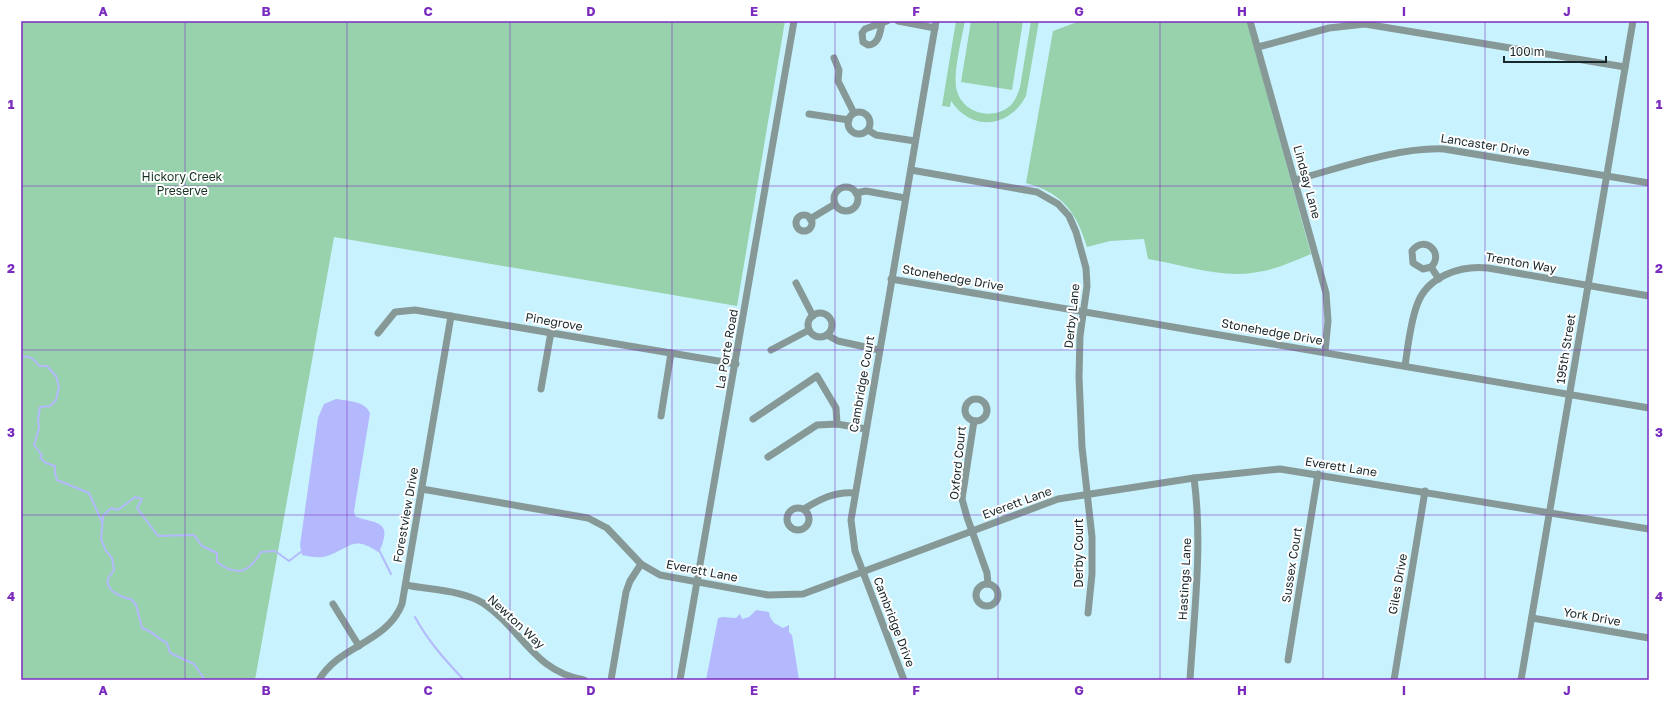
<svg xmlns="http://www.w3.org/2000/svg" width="1670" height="701" font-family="'Golos Text',sans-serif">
  <rect width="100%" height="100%" fill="#c9f2ff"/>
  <!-- green -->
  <g fill="#97d2ac">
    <path d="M21,21h764l-48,285 -403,-69 -79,443h-234z"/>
    <path d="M956,21h9c-3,16 -13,56 -8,70 6,22 35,30 53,15 5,-5 8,-12 10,-19l11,-66h8l-13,75c-17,32 -54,36 -75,5l-1,6 -8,-1z"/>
    <path d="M971,21h52l-11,69 -51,-8z"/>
    <path d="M1080,21h167l64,233c-17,7 -34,15 -53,18 -35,7 -75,-7 -110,-13l-4,-20 -34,2 -23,6c-11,-36 -25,-54 -61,-64l27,-152z"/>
  </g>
  <!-- water -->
  <g fill="#b3b9fc">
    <path d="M336,399c12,2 29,2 34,14l-16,98 1,5c11,6 33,4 29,21 -1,5 -2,11 -6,15 -24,-16 -26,-6 -48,3 -9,4 -20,2 -28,0l-2,-10 18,-127 6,-14z"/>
    <path d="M756,610l13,2 1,5 4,6 9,5 6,-3v7l3,3 7,45h-93l12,-62 5,-1 13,1 4,-4 2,5 7,-2z"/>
  </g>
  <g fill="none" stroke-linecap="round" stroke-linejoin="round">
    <!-- stream -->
    <g stroke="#b3b9fc" stroke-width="2">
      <path d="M21,357c9,-2 13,2 18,9h8l9,10 3,11 -3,13 -6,6 -10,1 -2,12 1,9 -5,17 8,10 -2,3 6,5 9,3v7l2,7 32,13 13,29"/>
      <path d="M379,550l12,24"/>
      <path d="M415,617c13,24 30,43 49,63"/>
      <path d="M205,680l-11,-16 -24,-11 -3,-10c-11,-5 -12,-11 -25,-15l-6,-23 -5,-6c-8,-1 -26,-8 -23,-20 1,-3 4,-6 6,-9l-2,-12 -6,-7 -5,-12 2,-23 8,-8 7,2 17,-13 7,2 -5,9 21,28 36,-1 8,11 15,7v9c20,15 32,11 44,-10l14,-1 14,10 13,-10"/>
    </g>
    <!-- minor -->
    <g stroke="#879997" stroke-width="7">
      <path d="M898,21l37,7"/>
      <path d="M1250,21l76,272 2,28 -3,31"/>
      <path d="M882,23c-2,9 -3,22 -14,22l-5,-3 -1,-9 3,-4 22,-8"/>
      <path d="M1258,47l71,-19 36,-4 260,43"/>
      <path d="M834,58l5,12 -1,11 16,32"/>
      <circle cx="859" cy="123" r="11"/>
      <path d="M809,114l40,6"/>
      <path d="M868,130l8,5 39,6"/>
      <path d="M911,170l126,22 21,12 11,12 7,16 10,36 1,18 -7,50 -1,41 3,70 10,90v37l-4,39"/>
      <path d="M1295,180c45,-12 103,-33 149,-31l205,34"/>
      <circle cx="846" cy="199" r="12"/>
      <path d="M856,193l10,-2 39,7"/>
      <circle cx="804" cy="223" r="8"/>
      <path d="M810,219l25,-15"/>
      <path d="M1431,267c14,-14 -7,-33 -19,-16l1,12 10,6 8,-2 8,12"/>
      <path d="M891,279l758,129"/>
      <path d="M796,283l17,33"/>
      <circle cx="820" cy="325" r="12"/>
      <path d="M378,333l17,-21 20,-2 321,54"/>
      <path d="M827,335l11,6 41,9"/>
      <path d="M771,350l38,-20"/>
      <path d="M1405,366c3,-20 5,-42 12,-61 10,-29 44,-40 71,-37l161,28"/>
      <path d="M541,389l10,-57"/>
      <circle cx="976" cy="410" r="11"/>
      <path d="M661,416l10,-63"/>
      <path d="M753,419l64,-43 19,32 1,16"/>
      <path d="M974,421l-12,78 5,18 20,56 1,11"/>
      <path d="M768,457l49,-32 20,-1 29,5"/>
      <path d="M422,489l166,29 19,10 34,36 19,11 108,20 35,-1 255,-95 136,-21 86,-9 369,60"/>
      <circle cx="798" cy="519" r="11"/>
      <path d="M804,509c16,-10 32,-18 51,-16"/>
      <circle cx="987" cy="595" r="11"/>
      <path d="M406,585c24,5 56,5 77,18 39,26 50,68 101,77"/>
      <path d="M333,604l26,42"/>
      <path d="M1532,618l117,20"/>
      <path d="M1288,660l30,-186"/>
      <path d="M319,680c20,-35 68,-37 83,-76l49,-288"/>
      <path d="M611,680l15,-88 4,-11 11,-17"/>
      <path d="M680,680l114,-659"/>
      <path d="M904,680l-49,-129 -4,-31 85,-499"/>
      <path d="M1190,680c4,-67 13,-135 4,-202"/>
      <path d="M1394,680l31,-189"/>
      <path d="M1521,680l112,-659"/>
    </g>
  </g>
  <!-- grid -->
  <path fill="none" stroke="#7b2cbf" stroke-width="1" stroke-opacity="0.55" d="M185,21v659M347,21v659M510,21v659M672,21v659M835,21v659M998,21v659M1160,21v659M1323,21v659M1485,21v659M21,186h1628M21,350h1628M21,515h1628"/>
  <g text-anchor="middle" stroke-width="4" stroke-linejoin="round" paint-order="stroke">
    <!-- street labels -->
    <g font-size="12" fill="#17272c" stroke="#fff">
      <text transform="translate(1485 145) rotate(9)" y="4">Lancaster Drive</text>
      <text transform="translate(1307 182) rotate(75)" y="4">Lindsay Lane</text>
      <text transform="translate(1521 263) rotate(10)" y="4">Trenton Way</text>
      <text transform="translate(953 278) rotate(10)" y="4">Stonehedge Drive</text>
      <text transform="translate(1072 316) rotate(-84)" y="4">Derby Lane</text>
      <text transform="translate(554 322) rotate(10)" y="4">Pinegrove</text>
      <text transform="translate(1272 332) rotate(10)" y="4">Stonehedge Drive</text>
      <text transform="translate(727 349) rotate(-80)" y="4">La Porte Road</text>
      <text transform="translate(1566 349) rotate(-81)" y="4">195th Street</text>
      <text transform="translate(862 384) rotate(-80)" y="4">Cambridge Court</text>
      <text transform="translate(958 463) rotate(-84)" y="4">Oxford Court</text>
      <text transform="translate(1341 467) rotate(9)" y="4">Everett Lane</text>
      <text transform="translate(1017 503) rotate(-20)" y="4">Everett Lane</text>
      <text transform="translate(406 515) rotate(-80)" y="4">Forestview Drive</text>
      <text transform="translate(1079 553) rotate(-90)" y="4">Derby Court</text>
      <text transform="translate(1292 565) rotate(-81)" y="4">Sussex Court</text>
      <text transform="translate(702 571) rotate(11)" y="4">Everett Lane</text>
      <text transform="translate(1185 579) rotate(-87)" y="4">Hastings Lane</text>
      <text transform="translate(1398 584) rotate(-80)" y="4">Giles Drive</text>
      <text transform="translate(1592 617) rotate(10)" y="4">York Drive</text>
      <text transform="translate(516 622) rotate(43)" y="4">Newton Way</text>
      <text transform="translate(894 622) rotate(69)" y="4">Cambridge Drive</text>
    </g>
    <!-- park labels -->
    <g font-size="12" fill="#153422" stroke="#fff">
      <text x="182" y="181">Hickory Creek<tspan x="182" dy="14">Preserve</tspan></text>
    </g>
  </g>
  <!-- border -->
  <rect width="1670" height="701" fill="none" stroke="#ffffff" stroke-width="44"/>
  <!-- scale -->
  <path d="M1504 56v6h102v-6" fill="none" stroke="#17272c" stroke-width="2"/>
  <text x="1510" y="56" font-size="12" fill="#17272c" stroke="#ffffff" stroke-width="3" paint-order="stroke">100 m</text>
  <rect x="22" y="22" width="1626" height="657" fill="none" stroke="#7b2cbf" stroke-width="1.5"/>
  <g font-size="13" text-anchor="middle" font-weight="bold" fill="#7b2cbf">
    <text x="103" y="16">A</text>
    <text x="266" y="16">B</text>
    <text x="428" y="16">C</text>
    <text x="591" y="16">D</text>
    <text x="754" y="16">E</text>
    <text x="916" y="16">F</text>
    <text x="1079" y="16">G</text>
    <text x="1242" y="16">H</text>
    <text x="1404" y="16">I</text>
    <text x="1567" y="16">J</text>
    <text x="11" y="109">1</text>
    <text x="1659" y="109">1</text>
    <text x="11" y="273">2</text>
    <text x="1659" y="273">2</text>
    <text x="11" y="437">3</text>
    <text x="1659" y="437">3</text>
    <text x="11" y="601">4</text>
    <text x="1659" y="601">4</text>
    <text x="103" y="695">A</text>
    <text x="266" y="695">B</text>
    <text x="428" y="695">C</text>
    <text x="591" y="695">D</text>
    <text x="754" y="695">E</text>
    <text x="916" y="695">F</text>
    <text x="1079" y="695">G</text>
    <text x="1242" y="695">H</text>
    <text x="1404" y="695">I</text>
    <text x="1567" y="695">J</text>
  </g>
</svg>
